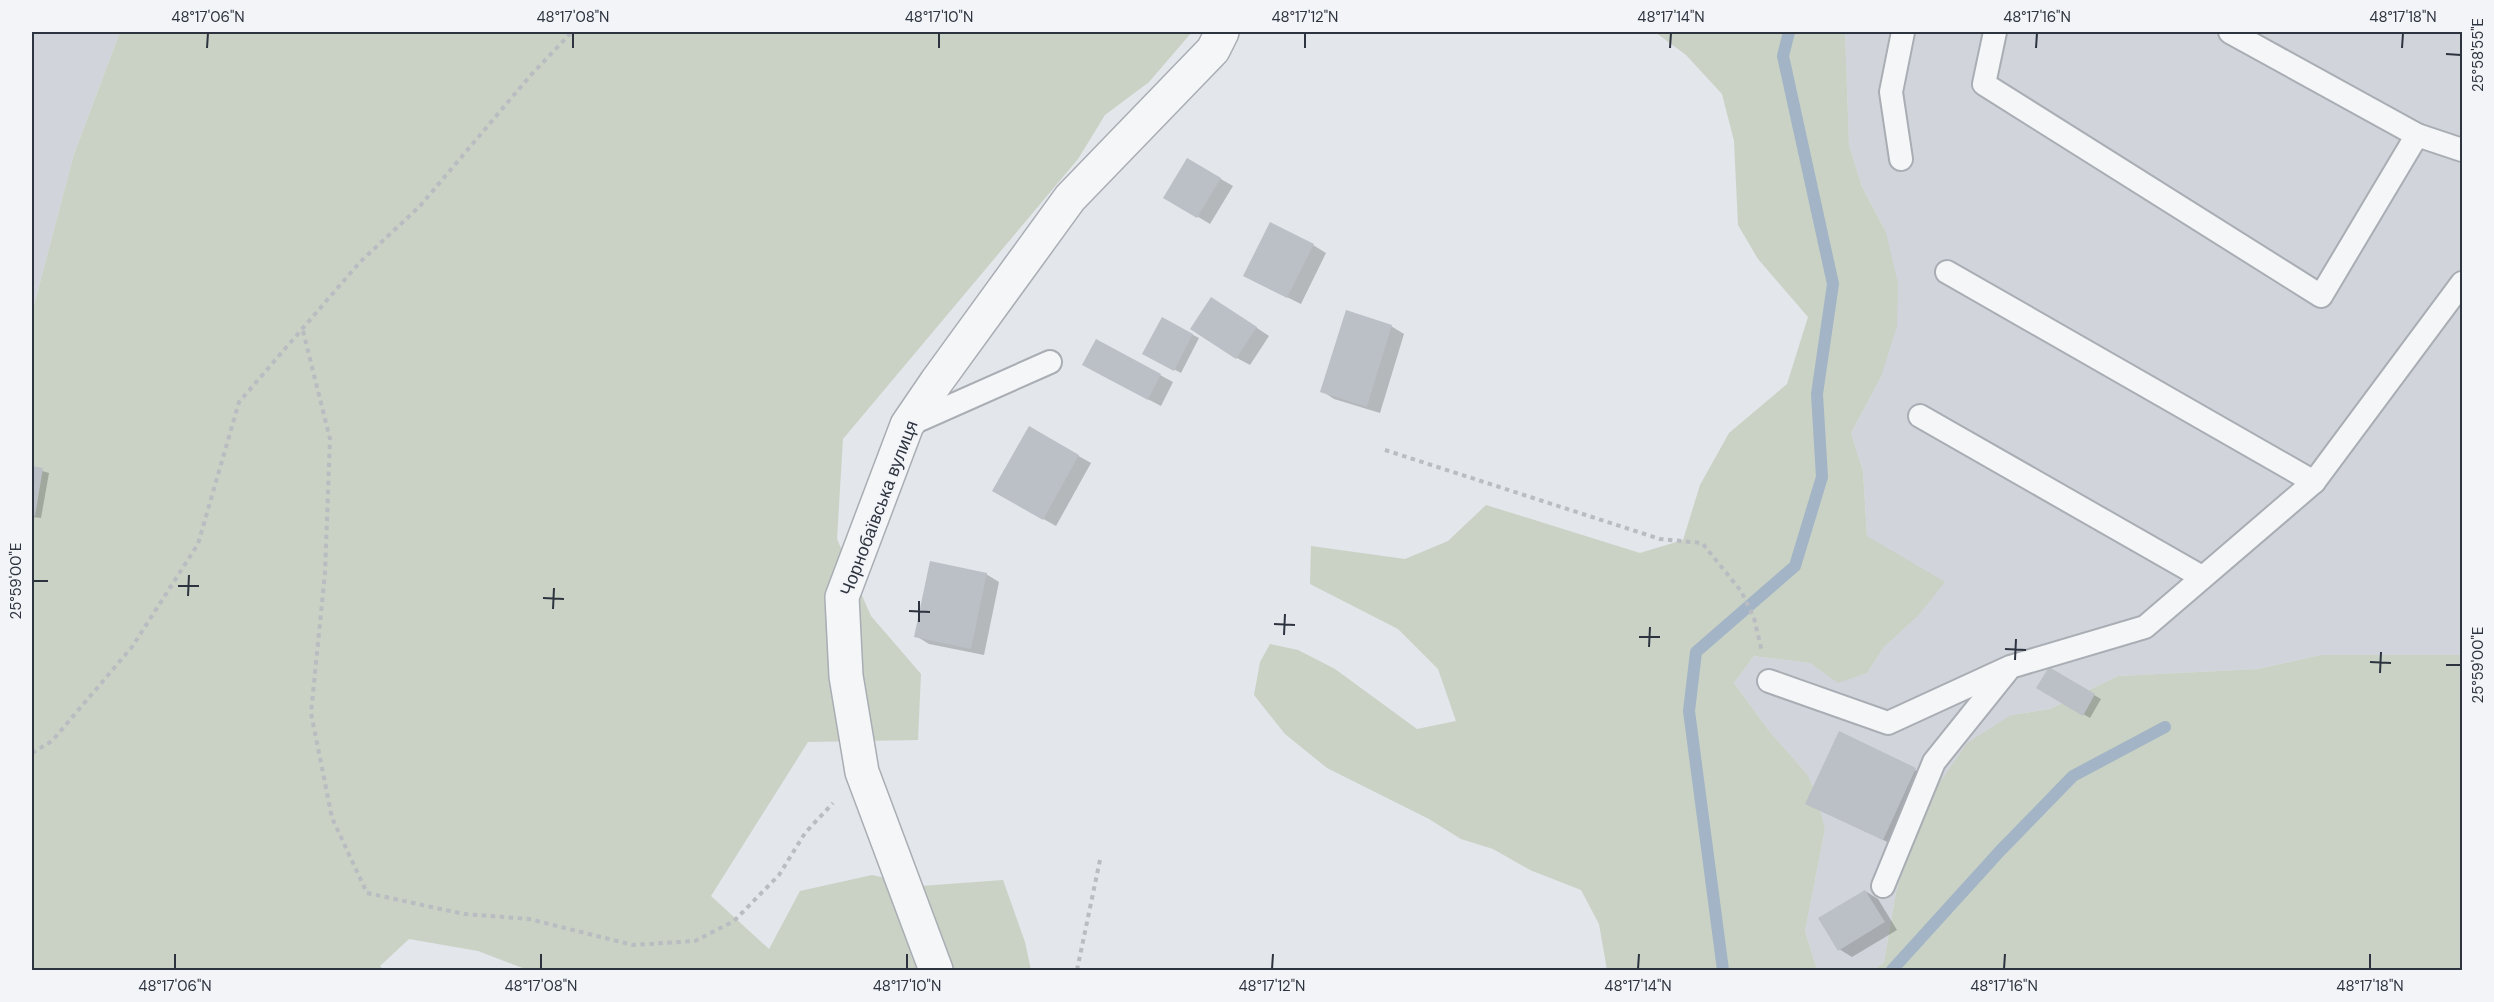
<svg xmlns="http://www.w3.org/2000/svg" width="2494" height="1002" font-family="'DM Sans',sans-serif">
  <rect width="100%" height="100%" fill="#e3e6ea"/>
  <!-- built -->
  <g fill="#d1d5db">
    <path d="M32,32h88l-46,122 -42,159z"/>
    <path d="M1845,32h617v623h-141l-63,14 -140,7 -68,33 -39,6 -99,126 -16,51 -12,70 -10,8h-57l-12,-39 20,-102 -18,-55 -37,-42 -36,-49 20,-27 56,7 28,19 29,-9 17,-26 33,-30 -50,-81 -4,-65 -12,-38 30,-56 5,-145 -24,-45 -13,-42z"/>
  </g>
  <!-- green -->
  <g fill="#c9d2c5">
    <path d="M120,32h1072l-43,50 -44,33 -27,44 -235,280 -6,100 34,77 50,58 -3,66 -110,2 -97,154 58,53 31,-58 72,-16 49,11 82,-6 22,62 6,28h-503l-50,-19 -69,-12 -29,27 4,4h-352v-657l42,-159z"/>
    <path d="M1655,32h190l4,113 13,42 24,45 12,52 -1,42 -16,51 -30,56 12,38 4,65 78,46 -28,35 -33,30 -17,26 -29,10 -28,-20 -56,-7 -20,27 36,49 37,42 9,20 9,35 -20,102 12,39h-210l-8,-46 -18,-34 -51,-20 -37,-21 -32,-10 -32,-20 -102,-51 -42,-34 -31,-39 6,-33 10,-18 28,6 37,19 82,60 39,-8 -18,-52 -40,-40 -88,-45 1,-38 94,13 43,-18 38,-36 154,48 43,-13 17,-55 29,-52 58,-49 21,-67 -50,-58 -20,-34 -4,-84 -12,-47 -36,-39z"/>
    <path d="M2321,655h141v315h-588l10,-8 12,-70 16,-51 17,-43 38,-55 44,-28 39,-6 68,-33 140,-7z"/>
  </g>
  <!-- shadow -->
  <g fill="#0003">
    <path d="M1188,160l45,26 -23,38 -45,-27z"/>
    <path d="M1313,245l13,8 -25,51 -43,-21z"/>
    <path d="M1224,306l45,30 -19,29 -13,-7z"/>
    <path d="M1162,319l37,19 -18,35 -37,-20z"/>
    <path d="M1391,326l13,8 -24,79 -46,-14 -12,-8z"/>
    <path d="M1096,372l64,3 13,7 -12,24z"/>
    <path d="M1029,428l62,35 -35,63 -62,-35z"/>
    <path d="M32,468l17,5 -8,45 -9,-1z"/>
    <path d="M986,574l13,8 -15,73 -55,-11 -13,-8z"/>
    <path d="M2049,669l52,30 -11,19 -52,-30z"/>
    <path d="M1840,733l89,44 -33,69 -76,-36z"/>
    <path d="M1865,891l13,8 19,31 -45,27 -13,-8z"/>
  </g>
  <g fill="none" stroke-linecap="round" stroke-linejoin="round">
    <!-- stream -->
    <g stroke="#a2b4c5" stroke-width="12">
      <path d="M1723,970l-34,-259 7,-59 99,-86 27,-89 -5,-83 16,-110 -50,-228 6,-24"/>
      <path d="M1892,970l108,-119 73,-75 92,-49"/>
    </g>
  </g>
  <!-- building -->
  <g fill="#bbbfc6">
    <path d="M1187,158l34,20 -24,40 -34,-20z"/>
    <path d="M1270,222l44,22 -27,54 -44,-22z"/>
    <path d="M1211,297l46,30 -21,32 -46,-30z"/>
    <path d="M1346,310l46,15 -25,82 -47,-15z"/>
    <path d="M1162,317l31,17 -19,37 -32,-17z"/>
    <path d="M1096,339l65,35 -13,26 -66,-35z"/>
    <path d="M1029,426l50,29 -36,65 -51,-29z"/>
    <path d="M32,466l11,2 -8,48 -3,-1z"/>
    <path d="M930,561l57,12 -16,76 -57,-12z"/>
    <path d="M2049,667l46,27 -12,22 -47,-28z"/>
    <path d="M1839,731l77,37 -33,72 -78,-36z"/>
    <path d="M1865,890l20,32 -47,29 -20,-33z"/>
  </g>
  <g fill="none" stroke-linecap="round" stroke-linejoin="round">
    <defs>
      <g id="service">
        <path d="M1995,32l-11,52 337,212 96,-161"/>
        <path d="M2230,32l187,103 45,15"/>
        <path d="M1901,159l-10,-67 12,-60"/>
        <path d="M1947,272l367,210"/>
        <path d="M1920,416l282,161"/>
        <path d="M908,425l142,-63"/>
        <path d="M1769,681l119,42 122,-56 135,-40 169,-145 148,-199"/>
        <path d="M1883,886l51,-124 73,-91"/>
      </g>
      <path id="minor" d="M936,970l-74,-198 -16,-96 -4,-79 65,-172 30,-44 133,-183 143,-148 9,-18"/>
    </defs>
    <!-- service casing -->
    <use href="#service" stroke="#a9adb4" stroke-width="26"/>
    <!-- minor casing -->
    <use href="#minor" stroke="#a9adb4" stroke-width="36"/>
    <!-- path -->
    <g stroke="#b9bcc1" stroke-width="4" stroke-dasharray="4.5 4.5" stroke-linecap="butt">
      <path d="M303,331l27,108 -5,134 -14,140 21,105 35,75 97,21 65,5 104,26 62,-4 39,-20 45,-46 26,-42 28,-30"/>
      <path d="M1385,450l275,89 42,4 39,48 13,27 8,34"/>
      <path d="M32,753l20,-12 80,-94 66,-103 41,-142 121,-140 60,-56 110,-130 42,-44"/>
      <path d="M1077,970l23,-110"/>
    </g>
    <!-- service -->
    <use href="#service" stroke="#f5f6f8" stroke-width="22"/>
    <!-- minor -->
    <use href="#minor" stroke="#f5f6f8" stroke-width="33"/>
  </g>
  <!-- ticks -->
  <path fill="none" stroke="#2d3440" stroke-width="2" d="M207,48l1,-15M573,48v-15M939,48v-15M1305,48v-15M1670,48l1,-15M2036,48l1,-15M2402,48l1,-15M2446,54l15,1M33,581h15M178,586h21M188,596l1,-21M543,598l21,1M553,609l1,-21M909,611l21,1M919,622v-21M1274,624l21,1M1284,635l1,-21M1639,637h21M1649,647l1,-20M2005,649l21,1M2015,660l1,-21M2370,662l21,1M2446,665h15M2380,673l1,-21M175,969v-15M541,969v-15M907,969v-15M1272,969l1,-15M1638,969l1,-15M2004,969l1,-15M2370,969v-15"/>
  <g text-anchor="middle" stroke-width="4.5" stroke-linejoin="round" paint-order="stroke">
    <!-- street labels -->
    <g font-size="18" fill="#2d3440" stroke="#f3f4f7">
      <text transform="translate(879 508) rotate(-69)" y="6">Чорнобаївська вулиця</text>
    </g>
  </g>
  <!-- border -->
  <rect width="2494" height="1002" fill="none" stroke="#f3f4f7" stroke-width="66"/>
  <rect x="33" y="33" width="2428" height="936" fill="none" stroke="#2d3440" stroke-width="2"/>
  <g font-size="15" text-anchor="middle" fill="#2d3440">
    <text x="208" y="22">48°17'06"N</text>
    <text x="573" y="22">48°17'08"N</text>
    <text x="939" y="22">48°17'10"N</text>
    <text x="1305" y="22">48°17'12"N</text>
    <text x="1671" y="22">48°17'14"N</text>
    <text x="2037" y="22">48°17'16"N</text>
    <text x="2403" y="22">48°17'18"N</text>
    <text transform="translate(2478 55) rotate(-90)" y="5">25°58'55"E</text>
    <text transform="translate(16 581) rotate(-90)" y="5">25°59'00"E</text>
    <text transform="translate(2478 665) rotate(-90)" y="5">25°59'00"E</text>
    <text x="175" y="991">48°17'06"N</text>
    <text x="541" y="991">48°17'08"N</text>
    <text x="907" y="991">48°17'10"N</text>
    <text x="1272" y="991">48°17'12"N</text>
    <text x="1638" y="991">48°17'14"N</text>
    <text x="2004" y="991">48°17'16"N</text>
    <text x="2370" y="991">48°17'18"N</text>
  </g>
</svg>
